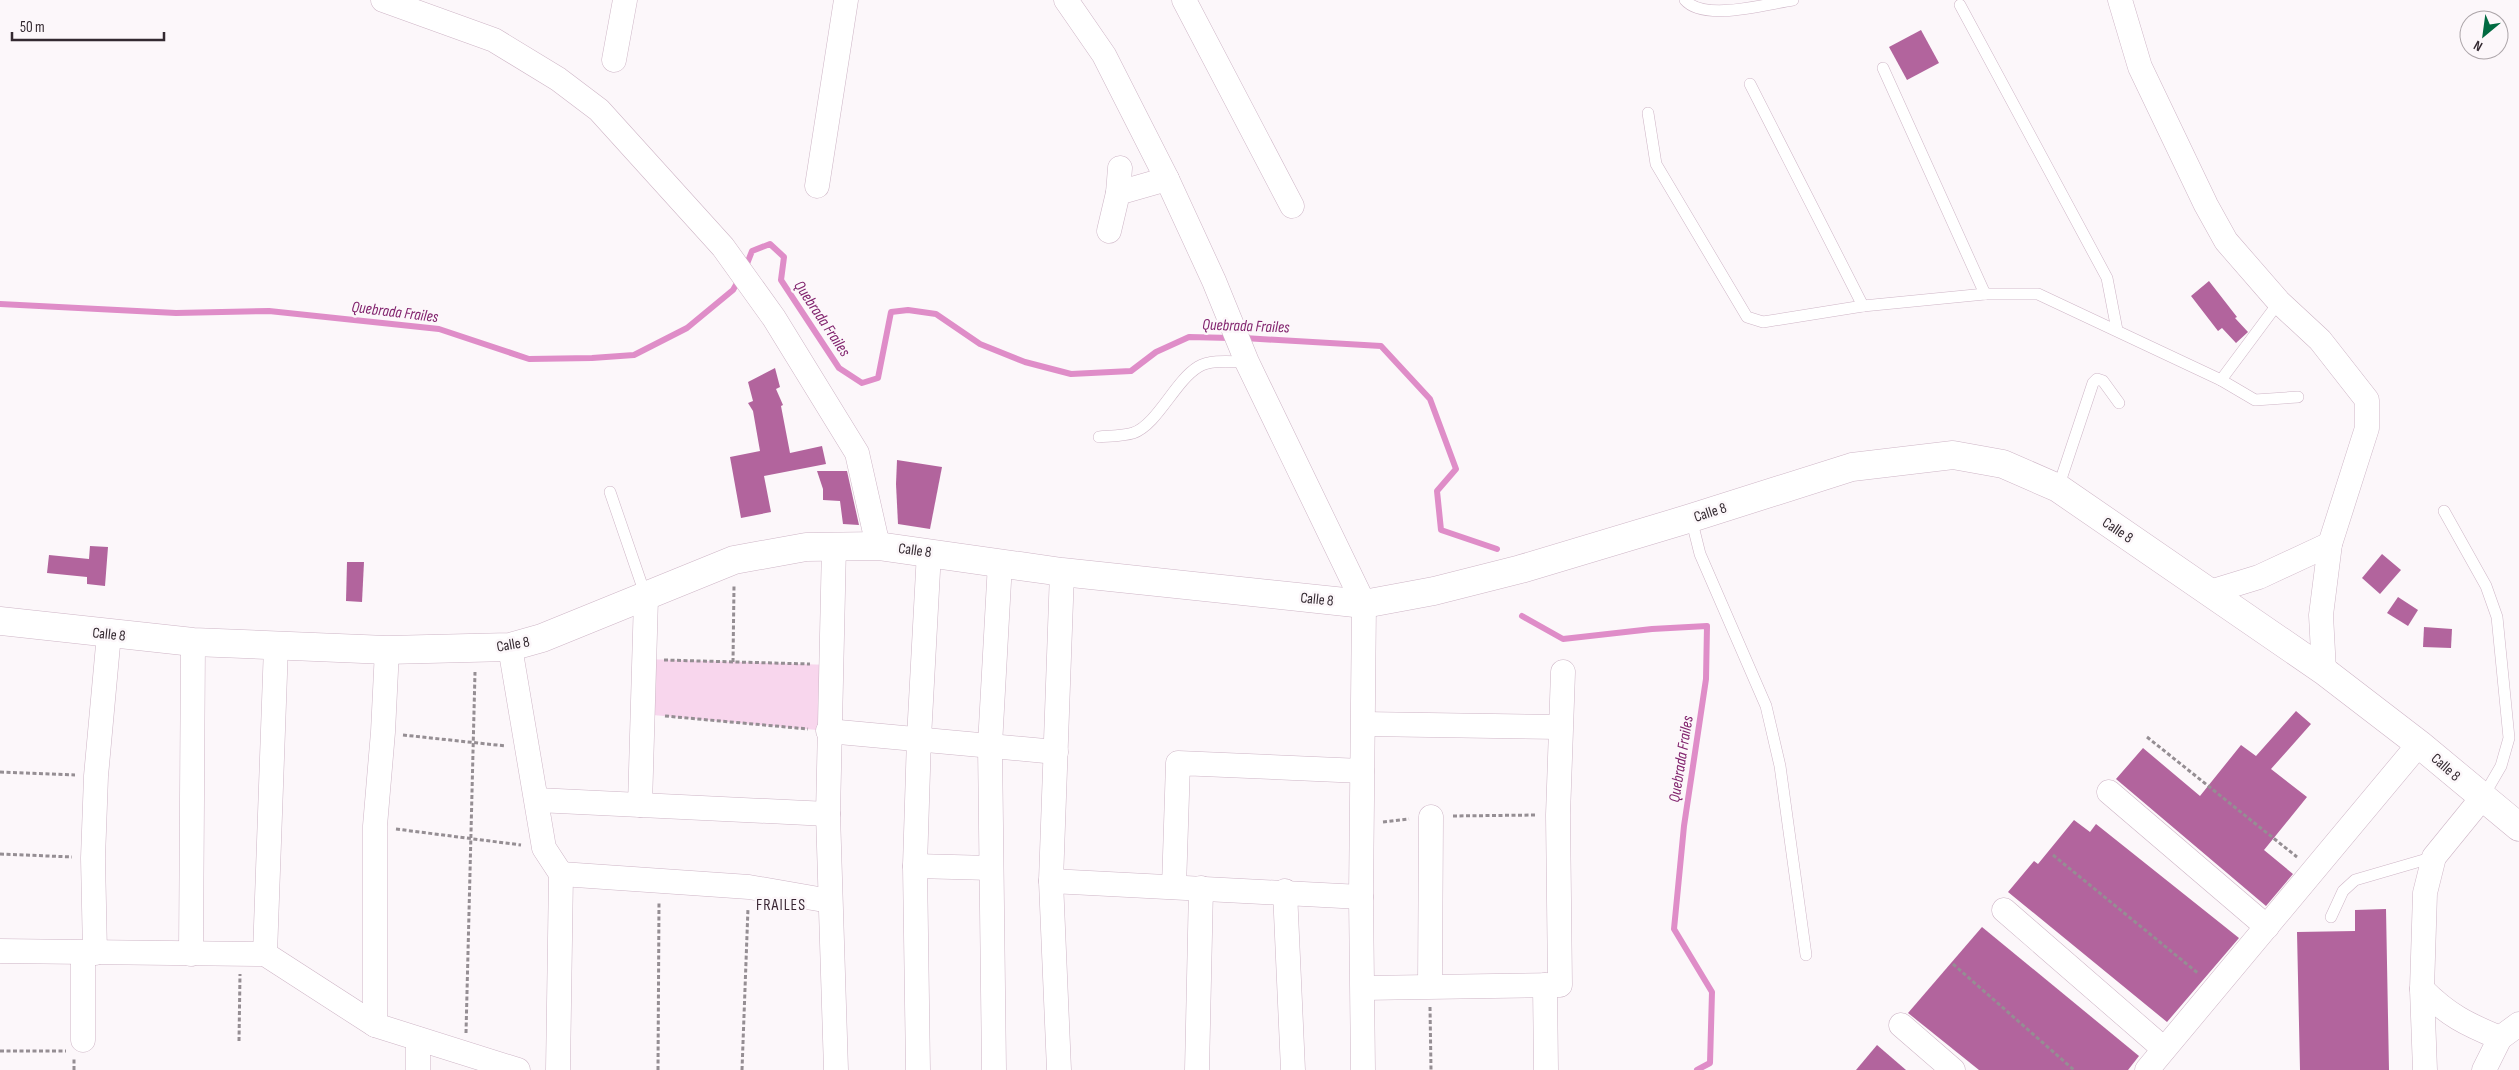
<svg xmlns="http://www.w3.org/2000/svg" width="2519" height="1070" font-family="'Sofia Sans Condensed',sans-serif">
  <rect width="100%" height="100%" fill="#fcf7fa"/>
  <!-- green -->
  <path fill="#f8d6ed" d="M643,659l188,6 -3,66 -186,-17z"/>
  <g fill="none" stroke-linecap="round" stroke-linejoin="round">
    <!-- stream -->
    <g stroke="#df8dc8" stroke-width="6">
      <path d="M745,269l7,-18 18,-7 14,13 -3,23 58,88 23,15 16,-5 13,-66 17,-2 28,4 44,30 45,18 46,12 60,-3 25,-19 33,-15 42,1"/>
      <path d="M0,304l176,9 93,-2 170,18 90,30 63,-1 42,-3 53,-27 46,-38 7,-12"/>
      <path d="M1244,338l137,8 49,53 26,70 -19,22 4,39 56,19"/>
      <path d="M1522,616l41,23 89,-10 55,-3 -1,53 -22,147 -10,103 38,63 -2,71 -13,7"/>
    </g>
  </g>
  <!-- building -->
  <g fill="#b2649d">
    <path d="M1921,30l18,33 -32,17 -18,-33z"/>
    <path d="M2209,281l28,36 -2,1 13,14 -12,11 -14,-15 -4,3 -27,-35z"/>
    <path d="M775,368l5,19 -4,2 7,16 -2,1 9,47 32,-7 4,18 -62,12 7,36 -30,6 -11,-61 30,-6 -7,-40 -5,-8 5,-2 -5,-19z"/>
    <path d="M897,460l45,7 -12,62 -32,-5 -2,-40z"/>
    <path d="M817,471h30l12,54 -16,-1 -3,-23 -17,-1v-11z"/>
    <path d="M90,546l18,1 -3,39 -18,-2v-7l-40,-4 2,-18 40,4z"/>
    <path d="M2382,554l19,16 -21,24 -18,-16z"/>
    <path d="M347,562h17l-2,40 -16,-1z"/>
    <path d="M2398,597l20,13 -10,16 -21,-13z"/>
    <path d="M2424,627l28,2 -1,19 -28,-1z"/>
    <path d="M2296,711l15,13 -40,45 36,28 -43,53 29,24 -27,32 -150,-127 27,-31 57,48 41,-51 15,11z"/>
    <path d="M2074,820l16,12 6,-8 143,114 -72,84 -159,-130 26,-31 4,3z"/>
    <path d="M2386,909l3,161h-89l-3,-138 58,-1v-21z"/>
    <path d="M1982,927l157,129 -11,14h-149l-71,-57z"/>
    <path d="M1877,1045l29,25h-50z"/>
  </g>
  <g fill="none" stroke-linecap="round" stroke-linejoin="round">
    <defs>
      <g id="service">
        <path d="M1685,0c19,22 81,4 108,0"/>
        <path d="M1960,5l147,273 10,52"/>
        <path d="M1883,68l102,226"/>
        <path d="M1750,84l113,222"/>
        <path d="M1648,113l8,51 91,153 16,5 100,-16 122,-12h53l183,86 34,20 43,-3"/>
        <path d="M2221,380l58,-78"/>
        <path d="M1099,437c11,-1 24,-1 34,-4 24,-8 42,-52 65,-66 13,-8 34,-5 49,-5"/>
        <path d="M2058,488l35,-105 4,-4 6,2 16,22"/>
        <path d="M610,492l36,105"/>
        <path d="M2444,511l42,75 11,31 12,121 -8,28 -18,31"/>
        <path d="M1691,518l9,36 66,152 14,60 26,189"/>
        <path d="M2331,917l12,-26 12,-11 79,-23"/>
      </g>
      <g id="minor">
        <path d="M383,0l111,40 64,39 41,31 124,137 51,71 83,135 21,93"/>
        <path d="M1066,0l38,55 63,124 47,102 33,81 117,242 -3,293 2,173"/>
        <path d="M1184,0l108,206"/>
        <path d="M2120,0l20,67 66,138 20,36 53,61 41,38 47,60v28l-37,116 -9,71 3,56"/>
        <path d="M614,60l11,-60"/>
        <path d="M817,186l29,-186"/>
        <path d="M1118,193l2,-25"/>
        <path d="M1109,231l9,-38 49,-14"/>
        <path d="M834,546l-6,268 8,256"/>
        <path d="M2210,592l49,-15 71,-33"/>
        <path d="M510,647l34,201 17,26 -3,196"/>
        <path d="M1364,724l196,3"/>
        <path d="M828,731l228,21"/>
        <path d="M2109,792l158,135"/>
        <path d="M537,800l291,14"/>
        <path d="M640,805l6,-207"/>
        <path d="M915,866l76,2"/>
        <path d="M561,874l188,13 81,14"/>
        <path d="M1051,881l310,16"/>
        <path d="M1174,887l4,-124 184,8"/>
        <path d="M1285,891l8,179"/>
        <path d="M2004,910l160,139"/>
        <path d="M0,951l265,3 110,71 143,45"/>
        <path d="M83,953v87"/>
        <path d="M95,953l-2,-95 3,-82 13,-142"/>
        <path d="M191,954l2,-312"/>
        <path d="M265,954l11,-308"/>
        <path d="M1545,985l1,85"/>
        <path d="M1430,986l1,-169"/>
        <path d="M1363,988l197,-3 -2,-170 5,-143"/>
        <path d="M2422,989c26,26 44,35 78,49"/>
        <path d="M375,1025v-199l8,-94 4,-82"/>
        <path d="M1901,1025l52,45"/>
        <path d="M418,1070v-31"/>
        <path d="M918,1070l-3,-204 4,-128 10,-186"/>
        <path d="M994,1070l-4,-325 10,-182"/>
        <path d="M1059,1070l-8,-189 11,-309"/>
        <path d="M1197,1070l4,-182"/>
        <path d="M2147,1070l272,-326"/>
        <path d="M2425,1070l-3,-81 3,-96 9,-36 48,-59"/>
        <path d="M2484,1070l16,-32 19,-14"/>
      </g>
      <path id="tertiary" d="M0,621l193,21 194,8 123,-3 32,-9 192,-78 72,-13 72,-1 184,26 302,32 70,-13 87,-22 170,-51 161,-51 101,-12 50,9 55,24 266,183 95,73 100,83"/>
    </defs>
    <!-- service casing -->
    <use href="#service" stroke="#ceb5c6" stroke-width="12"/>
    <!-- minor casing -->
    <use href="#minor" stroke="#ceb5c6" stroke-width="25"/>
    <!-- tertiary casing -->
    <use href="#tertiary" stroke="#ceb5c6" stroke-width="29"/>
    <!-- path -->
    <g stroke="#958e93" stroke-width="3" stroke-dasharray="4 2.5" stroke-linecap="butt">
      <path d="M664,660l146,4"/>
      <path d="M733,662l1,-76"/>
      <path d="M665,716l143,13"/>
      <path d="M403,735l103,11"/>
      <path d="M2147,737l150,120"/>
      <path d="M0,772l75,3"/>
      <path d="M1453,816l83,-1"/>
      <path d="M1383,822l26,-3"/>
      <path d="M396,829l125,16"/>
      <path d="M0,854l72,3"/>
      <path d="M2053,855l146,119"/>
      <path d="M1953,964l121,106"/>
      <path d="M1430,1007l1,63"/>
      <path d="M466,1033l9,-361"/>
      <path d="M239,1041l1,-67"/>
      <path d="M0,1051h66"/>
      <path d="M74,1070v-11"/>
      <path d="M658,1070l1,-169"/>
      <path d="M742,1070l6,-162"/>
    </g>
    <!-- service -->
    <use href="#service" stroke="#fff" stroke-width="11"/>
    <!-- minor -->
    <use href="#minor" stroke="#fff" stroke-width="24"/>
    <!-- tertiary -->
    <use href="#tertiary" stroke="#fff" stroke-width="28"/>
  </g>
  <g text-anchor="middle" stroke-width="5" stroke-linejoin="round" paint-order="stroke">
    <!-- street labels -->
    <g font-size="15" fill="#332930" stroke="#fcf7fa">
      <text transform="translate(1710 512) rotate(-18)" y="5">Calle 8</text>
      <text transform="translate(2118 530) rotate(34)" y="5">Calle 8</text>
      <text transform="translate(915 550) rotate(8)" y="5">Calle 8</text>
      <text transform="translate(1317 599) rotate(6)" y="5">Calle 8</text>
      <text transform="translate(109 634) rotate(6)" y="5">Calle 8</text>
      <text transform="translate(513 644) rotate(-10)" y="5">Calle 8</text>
      <text transform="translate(2446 767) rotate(41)" y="5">Calle 8</text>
    </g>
    <!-- water labels -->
    <g font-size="16" font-style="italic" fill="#82246e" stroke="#fcf7fa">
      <text transform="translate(395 311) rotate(7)" y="6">Quebrada Frailes</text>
      <text transform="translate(823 318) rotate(56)" y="6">Quebrada Frailes</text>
      <text transform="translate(1246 325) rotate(2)" y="6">Quebrada Frailes</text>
      <text transform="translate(1680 759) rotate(-81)" y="6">Quebrada Frailes</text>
    </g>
    <!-- neighbourhood labels -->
    <g font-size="16" letter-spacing="1" fill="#3b2835" stroke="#fcf7fa">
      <text x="781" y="910">FRAILES</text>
    </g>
  </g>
  <!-- north arrow -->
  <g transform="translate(2484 35) rotate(209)"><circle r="24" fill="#fcf7fa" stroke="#aca5a9"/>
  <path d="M0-4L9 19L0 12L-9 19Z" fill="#016a41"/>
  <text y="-8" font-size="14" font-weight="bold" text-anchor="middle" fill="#332930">N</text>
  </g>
  <!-- scale -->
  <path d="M12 32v8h152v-8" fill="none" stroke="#332930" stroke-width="2.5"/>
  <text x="20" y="32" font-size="15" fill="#332930" stroke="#fcf7fa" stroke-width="4" paint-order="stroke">50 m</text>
</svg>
